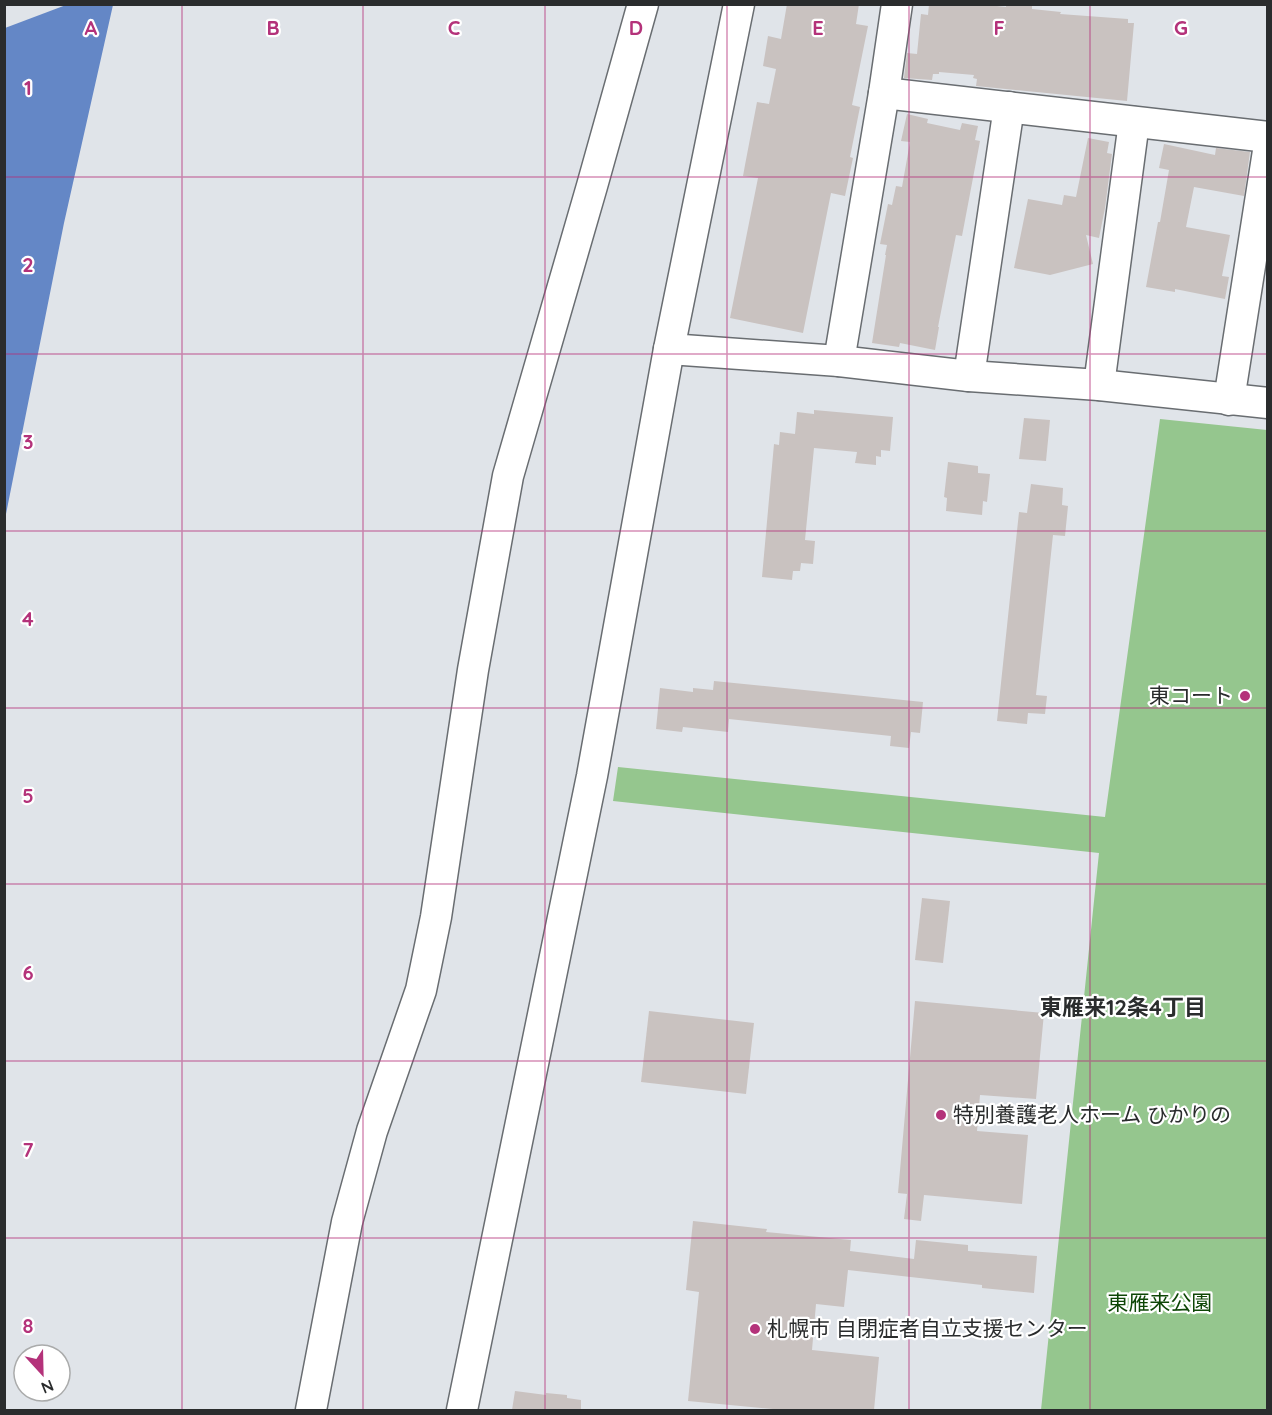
<svg xmlns="http://www.w3.org/2000/svg" width="1272" height="1415" font-family="Quicksand,'Noto Sans JP',sans-serif">
  <rect width="100%" height="100%" fill="#e0e4e9"/>
  <!-- green -->
  <path fill="#95c68e" d="M1160,419l107,11v980h-226l58,-557 -486,-52 5,-34 487,50z"/>
  <!-- water -->
  <path fill="#6487c6" d="M5,5h108l-49,218 -59,296z"/>
  <!-- pier -->
  <path fill="#e0e4e9" d="M5,4h61v1l-61,23z"/>
  <!-- building -->
  <g fill="#c9c2c0">
    <path d="M787,4h72l-3,20 12,2 -16,79 8,2 -10,50 3,1 -8,38 -14,-3 -28,140 -73,-15 28,-140 -15,-2 2,-11 12,-63 12,2 7,-35 -13,-3 5,-30 13,3z"/>
    <path d="M929,4h50l27,3v-3h26v5l29,3 -1,2 68,5v4h6l-7,78 -151,-15 1,-7 -4,-1 1,-3 -35,-3v2h-6l-1,6 -28,-2 3,-25 10,1 4,-40 7,1z"/>
    <path d="M907,114l21,5 -1,4 33,7 2,-7 16,3 -3,14 5,1 -18,95 -6,-1 -18,92h1l-4,23 -35,-7 -1,4 -27,-4 14,-88h-1l2,-10 -7,-1 8,-40 4,1 4,-19 6,1 8,-45 -9,-1z"/>
    <path d="M1088,138l21,4 -2,11 5,1 -7,54 -6,30 -13,-3 7,29 -43,11 -36,-7 14,-69 34,6 2,-10 12,2z"/>
    <path d="M1164,144l51,11 1,-7 34,4 -6,44 -50,-9 -8,40 44,8 -8,41 7,1 -4,22 -50,-10v3l-29,-5 12,-65h2l9,-52 -10,-2z"/>
    <path d="M814,410l79,7 -3,34 -9,-1v7l-5,-1v9l-21,-2 2,-11 -43,-4 -9,92 10,1 -2,23 -12,-1 -1,8h-7l-1,9 -30,-3 12,-133 5,1 1,-13 15,2 2,-22 17,2z"/>
    <path d="M1024,418l26,2 -4,41 -27,-2z"/>
    <path d="M948,462l30,4v7l12,1 -3,28 -4,-1 -1,14 -36,-4 1,-13 -3,-1z"/>
    <path d="M1031,484l32,4 -1,17 6,1 -3,30 -12,-1 -17,160 11,1 -2,18 -17,-1 -1,11 -30,-3 22,-209 8,1z"/>
    <path d="M714,681l209,21 -3,31 -9,-1 -2,16 -19,-2 1,-10 -162,-17 -1,13 -45,-5 -1,5 -26,-3 4,-41 33,4v-4l20,2z"/>
    <path d="M922,898l28,3 -7,62 -28,-3z"/>
    <path d="M915,1001l129,12 -8,86 -56,-4 -3,36 51,4 -6,69 -98,-9 -3,26 -17,-2 3,-25 -9,-1z"/>
    <path d="M649,1011l105,12 -8,71 -105,-12z"/>
    <path d="M693,1221l74,8 -1,3 85,8 -1,11 64,8 2,-19 52,5v6l69,5 -3,37 -52,-5v-3l-134,-15 -4,37 -28,-3 -4,46 67,7 -5,53h-90l-96,-9 11,-109 -13,-2z"/>
    <path d="M515,1391l31,4v-2l21,2v3l14,2v10h-69z"/>
  </g>
  <g fill="none" stroke-linecap="round" stroke-linejoin="round">
    <defs>
      <g id="minor">
        <path d="M884,93l384,44"/>
        <path d="M669,349l170,12 130,15 130,9 169,18"/>
        <path d="M839,361l45,-268 13,-89"/>
        <path d="M969,376l40,-269"/>
        <path d="M1099,385l35,-263"/>
        <path d="M1229,400l39,-249"/>
        <path d="M311,1410l36,-188 25,-91 49,-141 15,-73 37,-247 35,-194 84,-290 51,-182"/>
        <path d="M462,1410l130,-634 77,-427 70,-345"/>
      </g>
    </defs>
    <!-- minor casing -->
    <use href="#minor" stroke="#696d71" stroke-width="33"/>
    <!-- minor -->
    <use href="#minor" stroke="#fff" stroke-width="30"/>
  </g>
  <!-- grid -->
  <path fill="none" stroke="#b4327a" stroke-width="1.5" stroke-opacity="0.55" d="M182,4v1406M363,4v1406M545,4v1406M727,4v1406M909,4v1406M1090,4v1406M4,177h1264M4,354h1264M4,531h1264M4,708h1264M4,884h1264M4,1061h1264M4,1238h1264"/>
  <!-- markers -->
  <g fill="#b4327a" stroke="#fff" stroke-width="2">
    <circle cx="1245" cy="696" r="6"/>
    <circle cx="941" cy="1115" r="6"/>
    <circle cx="755" cy="1329" r="6"/>
  </g>
  <g text-anchor="middle" stroke-width="4.5" stroke-linejoin="round" paint-order="stroke">
    <!-- poi labels -->
    <g font-size="21" fill="#2a2c2d" stroke="#fff" text-anchor="start">
      <text x="1233" y="703" text-anchor="end">東コート</text>
      <text x="953" y="1122">特別養護老人ホーム ひかりの</text>
      <text x="767" y="1336">札幌市 自閉症者自立支援センター</text>
    </g>
    <!-- park labels -->
    <g font-size="21" fill="#0e4606" stroke="#fff">
      <text x="1160" y="1310">東雁来公園</text>
    </g>
    <!-- neighbourhood labels -->
    <g font-size="22" font-weight="bold" fill="#2a2c2d" stroke="#fff">
      <text x="1123" y="1015">東雁来12条4丁目</text>
    </g>
  </g>
  <g font-size="20" text-anchor="middle" font-weight="bold" fill="#b4327a" stroke="#fff" stroke-width="4.5" stroke-linejoin="round" paint-order="stroke">
    <text x="91" y="35">A</text>
    <text x="273" y="35">B</text>
    <text x="454" y="35">C</text>
    <text x="636" y="35">D</text>
    <text x="818" y="35">E</text>
    <text x="999" y="35">F</text>
    <text x="1181" y="35">G</text>
    <text x="28" y="95">1</text>
    <text x="28" y="272">2</text>
    <text x="28" y="449">3</text>
    <text x="28" y="626">4</text>
    <text x="28" y="803">5</text>
    <text x="28" y="980">6</text>
    <text x="28" y="1157">7</text>
    <text x="28" y="1333">8</text>
  </g>
  <!-- border -->
  <rect width="1272" height="1415" fill="none" stroke="#2a2c2d" stroke-width="12"/>
  <!-- north arrow -->
  <g transform="translate(42 1373) rotate(158)"><circle r="28" fill="#ffffff" stroke="#aaabab" stroke-width="1.5"/>
  <path d="M0-4.5L10 22L0 15L-10 22Z" fill="#b4327a"/>
  <text y="-9" font-size="16" font-weight="bold" text-anchor="middle" fill="#2a2c2d">N</text>
  </g>
</svg>
